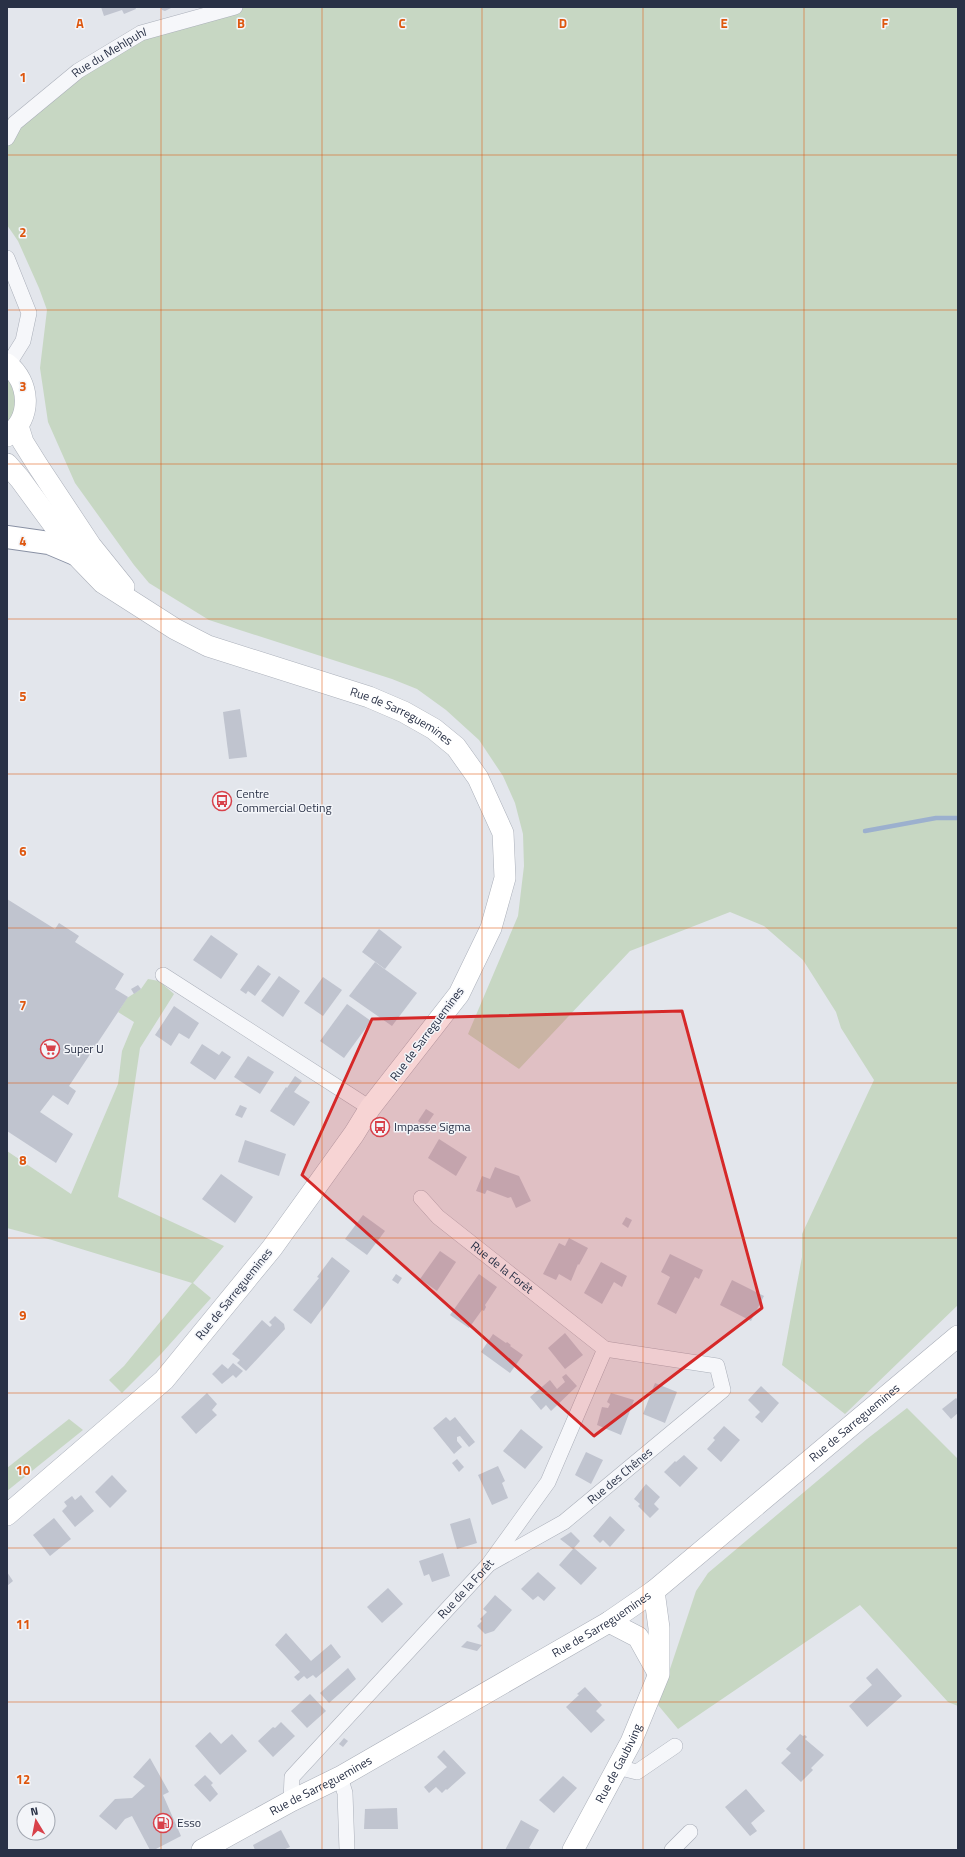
<svg xmlns="http://www.w3.org/2000/svg" width="965" height="1857" font-family="'Titillium Web',sans-serif">
  <rect width="100%" height="100%" fill="#e3e6ec"/>
  <!-- green -->
  <g fill="#c7d7c3">
    <path d="M243,7h715v1298l-113,109 -63,-49 20,-108v-23l72,-154 -33,-52 -5,-16 -33,-52 -39,-34 -34,-14 -100,39 -111,118 -51,-35 50,-118 6,-50 -1,-32 -8,-31 -12,-27 -24,-36 -33,-30 -29,-21 -25,-10 -183,-59 -60,-37 -15,-18 -59,-82 -27,-61 -8,-54 7,-58 -8,-22 -21,-47 -11,-16v-87l8,-15 113,-79z"/>
    <path d="M7,376l11,25 -11,26z"/>
    <path d="M148,979l11,2 15,13 -34,54 -22,149 106,49 -31,37 18,15 -50,56 -39,39 -13,-13 15,-14 68,-83 -140,-43 -45,-12v-77l64,43 47,-110 4,-33 12,-29 -16,-10 9,-14 14,-9z"/>
    <path d="M907,1408l51,51v247l-10,-4 -88,-97 -182,124 -20,-24 38,-114 12,-18 159,-134z"/>
    <path d="M69,1419l14,11 -76,61v-23z"/>
  </g>
  <g fill="none" stroke-linecap="round" stroke-linejoin="round">
    <!-- stream -->
    <path stroke="#9cb0ce" stroke-width="4.5" d="M865,831l71,-13h22"/>
  </g>
  <!-- building -->
  <g fill="#c0c4cf">
    <path d="M101,7h34l1,2 -12,5 -2,-4 -18,6z"/>
    <path d="M161,7h12l-8,4 -3,-1z"/>
    <path d="M240,709l7,48 -18,2 -6,-47z"/>
    <path d="M7,899l48,30 4,-6 20,13 -4,6 49,32 -9,15 13,8 -59,89 7,5 -8,14 -15,-10 -13,17 33,22 -17,29 -49,-32z"/>
    <path d="M379,929l23,18 -17,22 -23,-17z"/>
    <path d="M211,935l27,19 -17,25 -28,-19z"/>
    <path d="M375,962l42,31 -25,33 -43,-30z"/>
    <path d="M258,965l13,9 -16,22 -7,-5 -2,3 -6,-4z"/>
    <path d="M279,976l21,15 -17,26 -22,-16z"/>
    <path d="M323,977l19,13 -19,26 -19,-13z"/>
    <path d="M138,985l3,4 -7,5 -3,-5z"/>
    <path d="M347,1004l24,17 -27,37 -24,-17z"/>
    <path d="M174,1006l25,17 -10,16 -10,-6 -8,13 -16,-11z"/>
    <path d="M202,1044l17,11 3,-4 9,6 -16,23 -25,-17z"/>
    <path d="M248,1056l26,16 -14,22 -26,-17z"/>
    <path d="M295,1076l7,5 -8,11 16,10 -16,24 -24,-15 16,-24 1,1z"/>
    <path d="M240,1105l7,3 -5,10 -7,-3z"/>
    <path d="M426,1109l8,5 -9,13 -7,-6z"/>
    <path d="M439,1139l28,18 -11,19 -28,-18z"/>
    <path d="M245,1140l41,14 -7,22 -41,-14z"/>
    <path d="M495,1167l24,9 12,25 -15,7 -5,-11 -3,1 -21,-8 -2,4 -9,-3 6,-15 8,3z"/>
    <path d="M221,1174l32,23 -18,26 -33,-24z"/>
    <path d="M363,1215l22,16 -18,24 -22,-16z"/>
    <path d="M626,1217l6,3 -4,8 -6,-4z"/>
    <path d="M569,1238l19,10 -9,17 -1,-1 -7,17 -12,-7 -3,6 -13,-6 16,-31 6,3z"/>
    <path d="M440,1251l16,11 -19,29 -17,-12z"/>
    <path d="M670,1254l33,16 -4,9 -4,-2 -19,37 -19,-10 13,-27 -9,-5z"/>
    <path d="M332,1257l18,14 -39,53 -18,-14 26,-32 -2,-1z"/>
    <path d="M601,1262l26,14 -5,11 -8,-5 -12,22 -18,-11z"/>
    <path d="M396,1274l6,4 -4,6 -6,-4z"/>
    <path d="M479,1274l18,13 -12,18 1,2 -2,4 -2,-1 -13,18 -19,-13z"/>
    <path d="M732,1280l32,16 -13,25 -31,-16z"/>
    <path d="M275,1316l9,8 1,5 -39,42 -9,-8 3,-3 -8,-6 30,-34 8,7 2,-2 -3,-3z"/>
    <path d="M565,1333l18,22 -18,14 -17,-21z"/>
    <path d="M493,1334l13,9 1,-1 4,3 -1,1 13,9 -13,18 -29,-21z"/>
    <path d="M233,1363l10,8 -7,7 -3,-3 -11,9 -10,-10 10,-10 6,5z"/>
    <path d="M566,1374l11,12 -26,25 -5,-6 -5,5 -11,-13 20,-17 7,9 8,-7 -3,-5z"/>
    <path d="M655,1383l22,9 -12,31 -22,-9z"/>
    <path d="M761,1386l18,17 -17,20 -7,-6 5,-5 -12,-12z"/>
    <path d="M207,1393l10,11 -5,6 5,5 -21,19 -15,-17z"/>
    <path d="M611,1393l23,7 -13,35 -24,-10 5,-18 6,1 2,-4 -3,-2z"/>
    <path d="M956,1398l2,2v13l-7,6 -9,-10z"/>
    <path d="M446,1417l4,4 5,-4 20,25 -6,5 -9,-11 -3,1v4l5,6 -8,7 -21,-26z"/>
    <path d="M724,1426l16,14 -19,22 -14,-13 8,-9 -2,-2z"/>
    <path d="M521,1429l22,18 -18,22 -22,-18z"/>
    <path d="M586,1452l17,8 -12,24 -16,-9z"/>
    <path d="M684,1455l14,13 -18,19 -16,-15 11,-11 1,1z"/>
    <path d="M457,1459l7,8 -5,5 -7,-9z"/>
    <path d="M498,1466l7,15 -3,2 6,15 -16,7 -14,-30z"/>
    <path d="M112,1475l15,16 -17,17 -15,-16z"/>
    <path d="M646,1484l14,13 -6,7 5,5 -9,9 -12,-12 2,-2 -6,-5z"/>
    <path d="M81,1495l13,16 -19,16 -13,-16 5,-5 -3,-4 8,-6 3,4z"/>
    <path d="M610,1516l15,14 -15,17 -7,-7 -3,3 -7,-7z"/>
    <path d="M54,1518l17,21 -21,17 -17,-21z"/>
    <path d="M470,1518l7,25 -20,6 -7,-25z"/>
    <path d="M571,1532l9,9 -6,7 23,20 -16,17 -22,-20 14,-16 -13,-10z"/>
    <path d="M443,1553l7,23 -18,6 -3,-8 -5,2 -5,-15z"/>
    <path d="M7,1572l6,9 -6,5z"/>
    <path d="M538,1572l18,16 -12,13 -6,-5 -5,4 -12,-11z"/>
    <path d="M388,1588l15,16 -21,19 -15,-16z"/>
    <path d="M495,1595l17,15 -18,21 -9,3 -8,-8 5,-5 -2,-2 7,-7 -4,-3z"/>
    <path d="M286,1633l25,28 20,-17 10,13 -25,21 -3,-3 -6,4 -3,-3 -6,5 -4,-4 6,-5 -25,-27z"/>
    <path d="M467,1641l15,4 -5,6 -16,-4z"/>
    <path d="M348,1668l8,11 -27,24 -9,-10z"/>
    <path d="M877,1668l25,28 -35,31 -18,-21 23,-21 -6,-7z"/>
    <path d="M585,1687l17,18 -6,6 9,9 -14,13 -25,-26 13,-12 -2,-1z"/>
    <path d="M310,1694l16,17 -19,17 -16,-17z"/>
    <path d="M281,1722l14,14 -22,21 -15,-16 15,-14 2,1z"/>
    <path d="M210,1732l11,12 11,-10 15,17 -27,24 -25,-29z"/>
    <path d="M800,1734l3,2 2,-1 2,2 -2,2 19,16 -13,13 2,2 -12,12 -20,-19 10,-10 -5,-4z"/>
    <path d="M344,1738l4,3 -5,6 -4,-3z"/>
    <path d="M444,1750l22,23 -19,17 -1,-1 -4,4 -6,-6 -7,6 -5,-6 23,-20 -10,-10z"/>
    <path d="M150,1758l19,34 -6,3 18,41 -27,14h-4l-18,-34 -7,3 -9,11 -17,-14 16,-17 17,-1 13,-12 -12,-9z"/>
    <path d="M205,1775l8,8 -2,2 7,9 -8,8 -16,-17z"/>
    <path d="M563,1776l14,12 -23,25 -15,-13z"/>
    <path d="M746,1789l19,22 -14,12 6,8 -7,5 -25,-29z"/>
    <path d="M397,1808l1,21h-34l1,-20z"/>
    <path d="M521,1820l18,10 -10,18 4,2h-28z"/>
    <path d="M281,1830l9,17 -7,3h-28l-2,-5z"/>
  </g>
  <g fill="none" stroke-linecap="round" stroke-linejoin="round">
    <defs>
      <g id="minor">
        <path id="s1" d="M7,138l8,-15 63,-52 63,-38 94,-26"/>
        <path d="M7,258l22,55 -6,28 -15,24"/>
        <path d="M163,975l207,133"/>
        <path id="s2" d="M421,1198l17,19 167,132 112,17 6,24 -159,132 -75,42"/>
        <path d="M617,1767l20,5 38,-26"/>
        <path d="M340,1777l5,16 2,57"/>
        <path id="s3" d="M291,1801l1,-24 197,-213 59,-82 57,-133"/>
        <path d="M672,1850l18,-18"/>
      </g>
      <g id="secondary">
        <path d="M7,364c23,18 26,54 0,72"/>
        <path d="M18,426l5,16 15,24 53,80 33,41"/>
        <path id="s4" d="M7,464l13,15 55,75 28,29 72,46 33,17 161,51 35,15 30,17 22,18 22,31 25,55 2,45 -14,50 -32,66 -89,114 -16,26 -82,114 -108,132 -157,135"/>
        <path d="M609,1622l29,15 20,36"/>
        <path id="s5" d="M202,1850l89,-49 49,-24 269,-155 45,-31 304,-255"/>
        <path id="s6" d="M573,1850l58,-108 28,-68v-46l-5,-37"/>
      </g>
      <path id="motorway" d="M7,537l42,6 26,11"/>
    </defs>
    <!-- minor casing -->
    <use href="#minor" stroke="#abb0ba" stroke-width="16"/>
    <!-- secondary casing -->
    <use href="#secondary" stroke="#abb0ba" stroke-width="22"/>
    <!-- motorway casing -->
    <use href="#motorway" stroke="#8991a4" stroke-width="24"/>
    <!-- minor -->
    <use href="#minor" stroke="#f6f7fa" stroke-width="15"/>
    <!-- secondary -->
    <use href="#secondary" stroke="#fff" stroke-width="21"/>
    <!-- motorway -->
    <use href="#motorway" stroke="#fff" stroke-width="22"/>
  </g>
  <!-- marked area -->
  <path fill="#d62828" fill-opacity="0.2" stroke="#d62828" stroke-width="3" stroke-linejoin="round" d="M682,1011l80,297 -168,128 -292,-261 70,-156z"/>
  <!-- grid -->
  <path fill="none" stroke="#de570f" stroke-width="1" stroke-opacity="0.55" d="M161,7v1843M322,7v1843M482,7v1843M643,7v1843M804,7v1843M7,155h951M7,310h951M7,464h951M7,619h951M7,774h951M7,928h951M7,1083h951M7,1238h951M7,1393h951M7,1548h951M7,1702h951"/>
  <!-- icons -->
  <defs>
    <symbol id="bus-ring" viewBox="-11 -11 22 22"><circle r="9.5" fill="#f3f5f9" stroke="#d8414a" stroke-width="1.5"/><path d="M-5-6H5V4H4V6H2V4H-2V6H-4V4H-5ZM-3.5-4V0h7V-4ZM-3.5 1.2v1.5H-2V1.2ZM2 1.2v1.5H3.5V1.2Z" fill="#d8414a"/></symbol>
    <symbol id="supermarket-ring" viewBox="-11 -11 22 22"><circle r="9.5" fill="#f3f5f9" stroke="#d8414a" stroke-width="1.5"/><path d="M-6-5.5h2.5l.6 2H6L4.5 2H-2.5L-4.4-4H-6ZM-1.5 3.2a1.3 1.3 0 1 0 .1 0ZM3 3.2a1.3 1.3 0 1 0 .1 0Z" fill="#d8414a"/></symbol>
    <symbol id="fuel-ring" viewBox="-11 -11 22 22"><circle r="9.5" fill="#f3f5f9" stroke="#d8414a" stroke-width="1.5"/><path d="M-5.5-6h7V0h2V4h1.3V-2.5L3-4.5l.8-.8L6-3V5H2.5V1h-1V6h-7ZM-4.2-4.7v3.2H.2V-4.7Z" fill="#d8414a"/></symbol>
  </defs>
  <g fill-rule="evenodd">
    <use href="#bus-ring" x="211" y="790" width="22" height="22"/>
    <use href="#supermarket-ring" x="39" y="1038" width="22" height="22"/>
    <use href="#bus-ring" x="369" y="1116" width="22" height="22"/>
    <use href="#fuel-ring" x="152" y="1812" width="22" height="22"/>
  </g>
  <g text-anchor="middle" stroke-width="3" stroke-linejoin="round" paint-order="stroke">
    <!-- street labels -->
    <g font-size="12" fill="#293146" stroke="#f3f5f9">
      <text dy="4" stroke="none"><textPath href="#s1" startOffset="135">Rue du Mehlpuhl</textPath></text>
      <text dy="4" stroke="none"><textPath href="#s4" startOffset="482">Rue de Sarreguemines</textPath></text>
      <text transform="translate(427 1034) rotate(-53)" y="4">Rue de Sarreguemines</text>
      <text dy="4" stroke="none"><textPath href="#s2" startOffset="107">Rue de la Forêt</textPath></text>
      <text transform="translate(234 1294) rotate(-51)" y="4">Rue de Sarreguemines</text>
      <text dy="4" stroke="none"><textPath href="#s5" startOffset="783">Rue de Sarreguemines</textPath></text>
      <text transform="translate(620 1476) rotate(-40)" y="4">Rue des Chênes</text>
      <text dy="4" stroke="none"><textPath href="#s3" startOffset="280">Rue de la Forêt</textPath></text>
      <text dy="4" stroke="none"><textPath href="#s5" startOffset="459">Rue de Sarreguemines</textPath></text>
      <text dy="4" stroke="none"><textPath href="#s6" startOffset="98">Rue de Gaubiving</textPath></text>
      <text dy="4" stroke="none"><textPath href="#s5" startOffset="135">Rue de Sarreguemines</textPath></text>
    </g>
    <!-- poi labels -->
    <g font-size="12" fill="#293146" stroke="#f3f5f9" text-anchor="start">
      <text x="236" y="798">Centre<tspan x="236" dy="14">Commercial Oeting</tspan></text>
      <text x="64" y="1053">Super U</text>
      <text x="394" y="1131">Impasse Sigma</text>
      <text x="177" y="1827">Esso</text>
    </g>
  </g>
  <g font-size="13" text-anchor="middle" font-weight="bold" fill="#de570f" stroke="#f3f5f9" stroke-width="3" stroke-linejoin="round" paint-order="stroke">
    <text x="80" y="28">A</text>
    <text x="241" y="28">B</text>
    <text x="402" y="28">C</text>
    <text x="563" y="28">D</text>
    <text x="724" y="28">E</text>
    <text x="885" y="28">F</text>
    <text x="23" y="82">1</text>
    <text x="23" y="237">2</text>
    <text x="23" y="391">3</text>
    <text x="23" y="546">4</text>
    <text x="23" y="701">5</text>
    <text x="23" y="856">6</text>
    <text x="23" y="1010">7</text>
    <text x="23" y="1165">8</text>
    <text x="23" y="1320">9</text>
    <text x="23" y="1475">10</text>
    <text x="23" y="1629">11</text>
    <text x="23" y="1784">12</text>
  </g>
  <!-- border -->
  <rect width="965" height="1857" fill="none" stroke="#293146" stroke-width="16"/>
  <!-- north arrow -->
  <g transform="translate(36 1821) rotate(350)"><circle r="19" fill="#f3f5f9" stroke="#a2a7b1"/>
  <path d="M0-3L7 15L0 10L-7 15Z" fill="#d8414a"/>
  <text y="-6" font-size="11" font-weight="bold" text-anchor="middle" fill="#293146">N</text>
  </g>
</svg>
